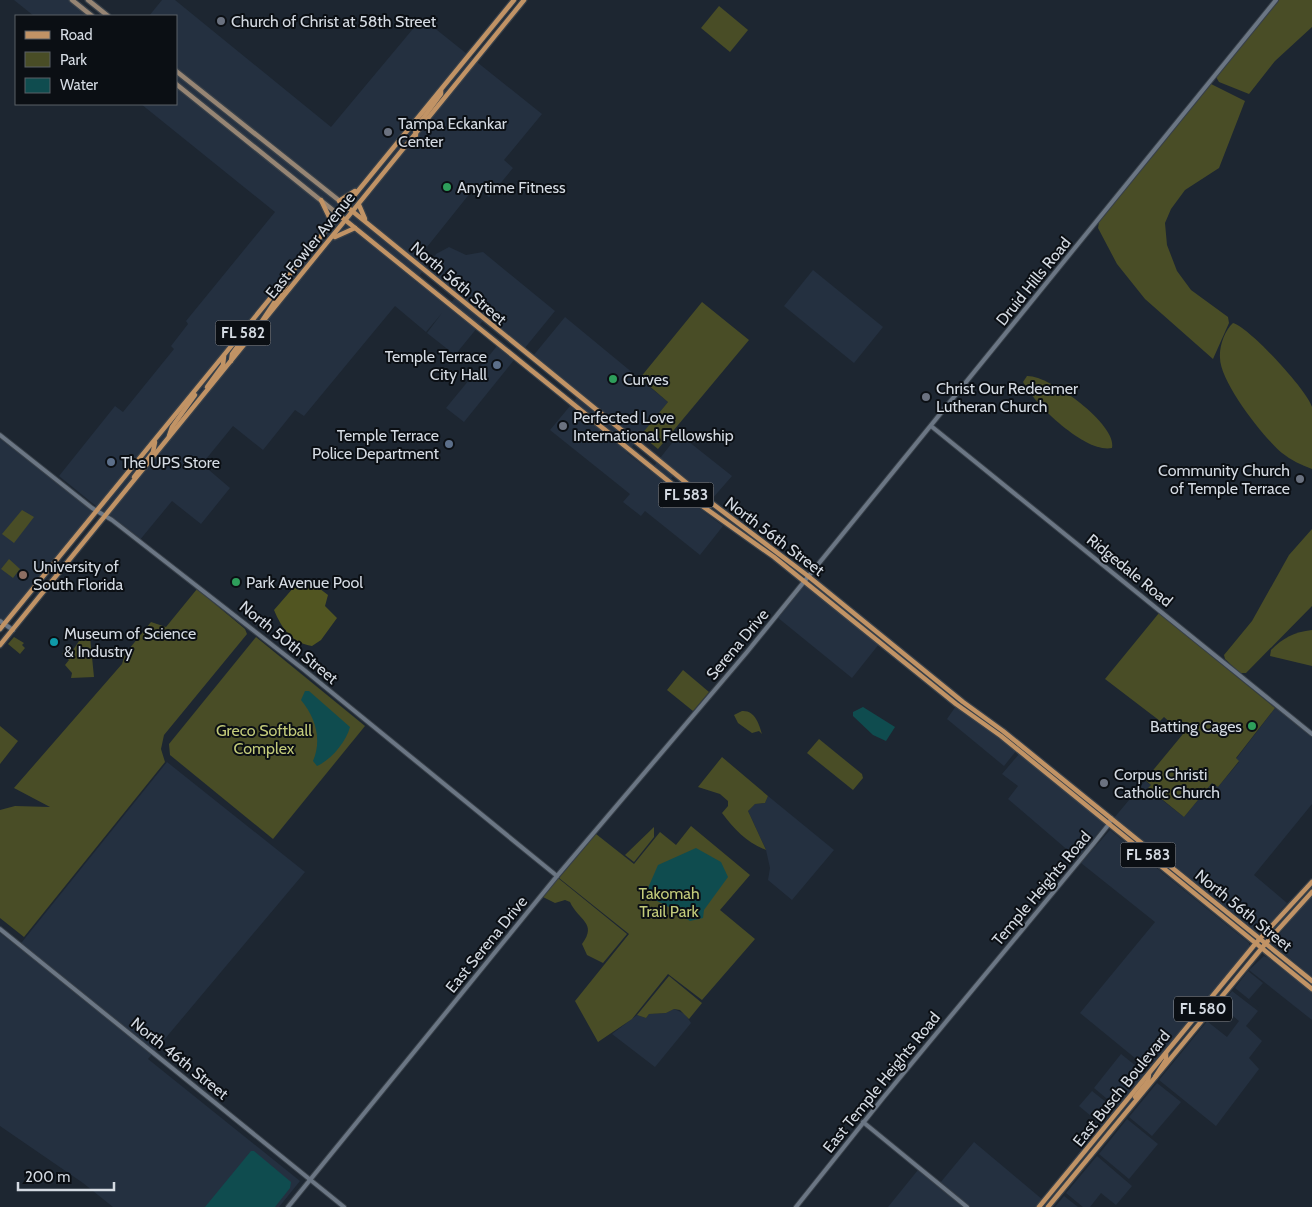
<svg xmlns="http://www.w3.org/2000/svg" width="1312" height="1207" font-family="Cabin,sans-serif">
  <rect width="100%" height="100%" fill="#1d2631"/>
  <!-- built -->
  <g fill="#243040" fill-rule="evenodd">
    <path d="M14,0h57l20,16h-57z"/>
    <path d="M162,0h13l156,127 91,-109 120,96 -38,46 9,8 -24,29 -14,-10 -56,70 9,8 -13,16 34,25 9,-13 -30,-24 8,-15 13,-7 17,8 17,-3 72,59 -31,38 -38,-32 -31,38 -28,-22 15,-20 -16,19 -31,-26 -91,110 -9,-6 -32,40 -30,-24 -31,38 28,24 -29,36 -29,-23 -33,40 -80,-65 56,-70 8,6 51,-63 -3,-3 17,-22 -2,-3 89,-109 -134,-108h35v-88h-27z"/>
    <path d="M813,270l70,57 -29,36 -70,-57z"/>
    <path d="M565,317l103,85 -41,51 23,18 29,-37 53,42 -20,23 -35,-28 -10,13 56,42 -23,29 -55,-44 -4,5 -18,-14 7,-8 -80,-64 30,-36 -47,-38z"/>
    <path d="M497,346l17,14 -50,62 -18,-14z"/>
    <path d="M0,434l97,78 -97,120z"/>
    <path d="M805,584l74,60 -27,34 -75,-61z"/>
    <path d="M956,706l60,45 -12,15 -57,-47z"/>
    <path d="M1275,708l37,29v67l-58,71 33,28 -23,27 -7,2 -143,-114 31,-37 6,4 -3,4 36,28 28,-34 6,4 21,-25 -3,-3z"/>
    <path d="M1019,754l87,71 -28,34 -70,-60 10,-13 -16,-12z"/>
    <path d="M167,762l138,110 -157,187 152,122 -21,26h-166l-30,-24 -83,-57v-193l18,14z"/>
    <path d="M768,796l66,54 -42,50 -24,-20 2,-12 -4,-18 -18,-39 7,-7 10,-1z"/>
    <path d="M1110,830l139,113v4l-99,121 -4,-1 -66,-54 75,-91 -74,-59z"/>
    <path d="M1312,895v82l-40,-34z"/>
    <path d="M1264,956l4,2 44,34v28l-63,-50z"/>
    <path d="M1248,971l15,12 -14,16 11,9 -25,-20z"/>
    <path d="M1232,991l26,20 -12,15 16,15 -13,17 10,11 -43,57 -57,-46zM1221,1006l18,15 -12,16 -19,-15z"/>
    <path d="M674,1009l11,5 6,9 -36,44 -43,-33 25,-19 9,3 3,-4 17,-1z"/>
    <path d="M1121,1054l25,20 -28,34 -24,-20z"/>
    <path d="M1157,1083l24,19 -29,34 -23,-19z"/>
    <path d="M1092,1091l24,19 -13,16 -24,-20z"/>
    <path d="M1127,1119l31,25 -29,35 -30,-25z"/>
    <path d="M974,1142l69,58 -6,7h-68l-29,-24z"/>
    <path d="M1097,1156l35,30 -16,19 -15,-12 -11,14h-7l-17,-14z"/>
    <path d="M918,1170l46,37h-76z"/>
    <path d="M1064,1196l14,11h-23z"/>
  </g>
  <!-- green -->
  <g fill="#494d26">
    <path d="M1279,0h33v27l-37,34 -26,33 -30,-12 -3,-5z"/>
    <path d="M719,6l29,24 -18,22 -29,-24z"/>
    <path d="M1211,84l34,17 -26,67 -34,22 -14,19 -6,14 2,22 10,26 14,19 37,27 1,6 -16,36 -68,-60 -28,-35 -19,-36 1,-6z"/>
    <path d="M702,302l47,38 -91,109 -17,-14 27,-33 -28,-24z"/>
    <path d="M1233,323c16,4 75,68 79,84 0,13 0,47 0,62 -11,-4 -21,-9 -30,-16 -19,-16 -62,-71 -62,-95 -1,-12 5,-28 13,-35z"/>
    <path d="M1027,376c22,-1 90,48 85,72 -26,6 -78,-44 -89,-66z"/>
    <path d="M22,510l12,7 -20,26 -12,-9z"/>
    <path d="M1312,529v77l-66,67h-6l-15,-14 -1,-4 28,-34 37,-66z"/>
    <path d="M9,559l11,10 -7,9 -12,-9z"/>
    <path d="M197,589l48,40 2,5 -83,101 -3,14 4,13 -141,175 -24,-19v-108l15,-4 35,1 -36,-19 108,-124 3,-10 26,-32 15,5z"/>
    <path d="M1159,613l116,95 -39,50 3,3 -21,26 -6,-4 -28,34 -36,-29 3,-3 -6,-5 38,-46 -19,-17 -4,4 -55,-42z"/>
    <path d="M1312,630v36l-42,-10 1,-6c12,-12 23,-18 41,-20z"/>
    <path d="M14,637l10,6 -2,2 3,3 -5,6 -12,-10z"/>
    <path d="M90,637l4,40 -23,1 1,-5 -7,-8 4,-5 -7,-6 5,-8 6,4 8,-12z"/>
    <path d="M256,637l109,89 -92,113 -103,-84 -1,-11z"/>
    <path d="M683,670l26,22 -16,19 -26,-21z"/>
    <path d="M742,711c13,-1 17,13 20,23l-3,-3 -7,2 -14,-10 -4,-8z"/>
    <path d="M0,726l18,15 -18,23z"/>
    <path d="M819,739l43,35 1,4 -10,12 -46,-37z"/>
    <path d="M722,757l46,39 -3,7 -10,1 -7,7 18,39c-20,-8 -31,-20 -44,-37l6,-7v-5l-8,-7 -22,-7z"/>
    <path d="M691,826l59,49 -30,35 35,29 -53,61 -34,-26 -36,45 -34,23 -23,-41 54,-67 -70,-56 37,-44 38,30 26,-32 16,13z"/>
    <path d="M654,827v10l-20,25 -9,-7z"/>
    <path d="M558,878l69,56 -24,29 -16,-8 -5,-11c16,-21 -4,-24 -12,-42l-5,-2 -10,3 -12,-6z"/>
    <path d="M669,976l33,27 -13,16 -9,-9 -6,-1 -8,4 -17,1 -3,4 -9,-3z"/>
  </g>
  <!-- forest -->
  <path fill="#515521" d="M301,579h6l21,16 -3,11 12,12 -16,22 -9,6c-20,-3 -30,-17 -38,-36z"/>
  <!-- water -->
  <g fill="#0f4c4f">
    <path d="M305,691h4l41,36c-4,15 -19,33 -33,39l-4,-5c9,-21 3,-43 -12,-61z"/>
    <path d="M863,707l32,20 -9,14 -13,-6 -20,-19v-4z"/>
    <path d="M696,848l25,14 7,15 -24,33 -1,8 -13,3 -21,-14 -24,-12 13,-30z"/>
    <path d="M251,1151h3l37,31 -1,6 -15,19h-70z"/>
  </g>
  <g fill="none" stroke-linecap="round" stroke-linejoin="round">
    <defs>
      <g id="tertiary">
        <path d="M931,426l381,308"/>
        <path d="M0,435l92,73 20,12 191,149 254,207"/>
        <path d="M0,621l13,9"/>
        <path d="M0,929l344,278"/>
        <path d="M863,1122l104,85"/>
        <path d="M288,1207l269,-331 190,-224 529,-652"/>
        <path d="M796,1207l87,-109 211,-255 15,-19 2,-6"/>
      </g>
      <g id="secondary">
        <path d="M72,0l20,16"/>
        <path d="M88,0l20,16"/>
        <path d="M176,71l170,135"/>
        <path d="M176,84l163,131"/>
      </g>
      <g id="primary">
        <path d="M416,135l-1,-6 26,-35v-4"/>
        <path d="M321,200l11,23"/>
        <path d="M339,201l16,-10"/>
        <path d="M359,205l6,14"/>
        <path d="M346,206l359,292 103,78 155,126 40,29 309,250"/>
        <path d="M339,215l338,273 97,69 182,147 45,32 311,253"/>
        <path d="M335,237l20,-9"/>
        <path d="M262,321l24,-36v-5"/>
        <path d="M231,361l1,-7 23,-32"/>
        <path d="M207,387l16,-22 1,-9"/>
        <path d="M169,436l3,-9 23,-32"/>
        <path d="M134,477l19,-25 2,-10"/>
        <path d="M0,629l514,-629"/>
        <path d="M0,645l524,-645"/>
        <path d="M1155,1077l11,-17v-7"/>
        <path d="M1135,1097l13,-16 1,-7"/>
        <path d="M1039,1207l217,-264 56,-61"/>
        <path d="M1048,1207l218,-264 46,-51"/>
      </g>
    </defs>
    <!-- tertiary casing -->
    <use href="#tertiary" stroke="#384049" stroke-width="6"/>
    <!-- secondary casing -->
    <use href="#secondary" stroke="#384049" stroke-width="7"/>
    <!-- primary casing -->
    <use href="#primary" stroke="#384049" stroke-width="7"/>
    <!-- tertiary -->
    <use href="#tertiary" stroke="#6b7684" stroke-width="4"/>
    <!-- secondary -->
    <use href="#secondary" stroke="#968574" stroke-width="4.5"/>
    <!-- primary -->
    <use href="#primary" stroke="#c19365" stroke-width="4.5"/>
  </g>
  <!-- markers -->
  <g fill="#6b7280" stroke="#0b0f14" stroke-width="2">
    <circle cx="221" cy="21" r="5"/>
    <circle cx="388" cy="132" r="5"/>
    <circle cx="926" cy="397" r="5"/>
    <circle cx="563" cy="426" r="5"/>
    <circle cx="1300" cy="479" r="5"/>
    <circle cx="1104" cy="783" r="5"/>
  </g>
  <g fill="#2e9e5b" stroke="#0b0f14" stroke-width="2">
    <circle cx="447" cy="187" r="5"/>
    <circle cx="613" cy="379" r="5"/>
    <circle cx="236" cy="582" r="5"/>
    <circle cx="1252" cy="726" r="5"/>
  </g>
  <g fill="#5c6f8a" stroke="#0b0f14" stroke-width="2">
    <circle cx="497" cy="365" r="5"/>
    <circle cx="449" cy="444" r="5"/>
    <circle cx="111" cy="462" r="5"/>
  </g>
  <circle fill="#8d6e63" stroke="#0b0f14" stroke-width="2" cx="23" cy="575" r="5"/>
  <circle fill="#0f9aa8" stroke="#0b0f14" stroke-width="2" cx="54" cy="642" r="5"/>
  <g text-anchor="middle" stroke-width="4" stroke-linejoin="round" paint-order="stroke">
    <!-- shield labels -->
    <g fill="#0b0f14" stroke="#989da4" stroke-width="1">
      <rect x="215.5" y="320.5" width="55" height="25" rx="4"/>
      <rect x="658.5" y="482.5" width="55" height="25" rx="4"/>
      <rect x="1120.5" y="842.5" width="55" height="25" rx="4"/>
      <rect x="1174" y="996.5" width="58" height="25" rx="4"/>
    </g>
    <g font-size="15" font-weight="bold" fill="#d4dae2">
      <text x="243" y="338">FL 582</text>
      <text x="686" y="500">FL 583</text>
      <text x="1148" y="860">FL 583</text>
      <text x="1203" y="1014">FL 580</text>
    </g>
    <!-- poi labels -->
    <g font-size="16" fill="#d4dae2" stroke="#0b0f14" text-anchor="start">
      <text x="231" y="27">Church of Christ at 58th Street</text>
      <text x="398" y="129">Tampa Eckankar<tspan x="398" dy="18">Center</tspan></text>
      <text x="457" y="193">Anytime Fitness</text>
      <text x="487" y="362" text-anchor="end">Temple Terrace<tspan x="487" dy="18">City Hall</tspan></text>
      <text x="623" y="385">Curves</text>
      <text x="936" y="394">Christ Our Redeemer<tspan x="936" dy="18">Lutheran Church</tspan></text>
      <text x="573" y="423">Perfected Love<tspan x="573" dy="18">International Fellowship</tspan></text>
      <text x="439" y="441" text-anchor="end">Temple Terrace<tspan x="439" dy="18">Police Department</tspan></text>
      <text x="121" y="468">The UPS Store</text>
      <text x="1290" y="476" text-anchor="end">Community Church<tspan x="1290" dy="18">of Temple Terrace</tspan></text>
      <text x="33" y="572">University of<tspan x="33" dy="18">South Florida</tspan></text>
      <text x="246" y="588">Park Avenue Pool</text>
      <text x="64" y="639">Museum of Science<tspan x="64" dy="18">&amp; Industry</tspan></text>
      <text x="1242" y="732" text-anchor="end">Batting Cages</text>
      <text x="1114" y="780">Corpus Christi<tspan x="1114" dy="18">Catholic Church</tspan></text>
    </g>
    <!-- street labels -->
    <g font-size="16" fill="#d4dae2" stroke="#0b0f14">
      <text transform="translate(310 245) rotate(-51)" y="6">East Fowler Avenue</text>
      <text transform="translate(1033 281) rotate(-51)" y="6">Druid Hills Road</text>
      <text transform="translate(459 283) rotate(40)" y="6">North 56th Street</text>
      <text transform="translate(775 536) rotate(37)" y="6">North 56th Street</text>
      <text transform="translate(1130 570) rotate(39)" y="6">Ridgedale Road</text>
      <text transform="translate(289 642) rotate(39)" y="6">North 50th Street</text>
      <text transform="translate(737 644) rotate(-50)" y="6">Serena Drive</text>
      <text transform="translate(1041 888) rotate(-50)" y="6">Temple Heights Road</text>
      <text transform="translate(1244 910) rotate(39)" y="6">North 56th Street</text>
      <text transform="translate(486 944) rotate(-51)" y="6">East Serena Drive</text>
      <text transform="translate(180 1058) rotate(39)" y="6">North 46th Street</text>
      <text transform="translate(881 1082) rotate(-51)" y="6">East Temple Heights Road</text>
      <text transform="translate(1121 1088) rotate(-51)" y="6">East Busch Boulevard</text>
    </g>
    <!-- park labels -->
    <g font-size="16" fill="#c2ca7a" stroke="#0b0f14">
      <text x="264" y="736">Greco Softball<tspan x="264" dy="18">Complex</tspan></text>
      <text x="669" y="899">Takomah<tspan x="669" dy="18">Trail Park</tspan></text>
    </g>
  </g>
  <!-- legend -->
  <rect x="15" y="15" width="162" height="90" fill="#0b0f14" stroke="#5b6066"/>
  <rect x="25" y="31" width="25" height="8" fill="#c19365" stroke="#5b6066"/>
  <text x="60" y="40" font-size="15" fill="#d4dae2">Road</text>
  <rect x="25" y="52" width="25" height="15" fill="#494d26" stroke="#5b6066"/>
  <text x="60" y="65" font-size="15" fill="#d4dae2">Park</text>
  <rect x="25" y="78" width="25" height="15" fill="#0f4c4f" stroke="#5b6066"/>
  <text x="60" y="90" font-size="15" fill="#d4dae2">Water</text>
  <!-- scale -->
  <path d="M18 1182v8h96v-8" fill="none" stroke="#d4dae2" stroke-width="2.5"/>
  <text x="25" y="1182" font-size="15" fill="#d4dae2" stroke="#0b0f14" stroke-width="4" paint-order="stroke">200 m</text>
</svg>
